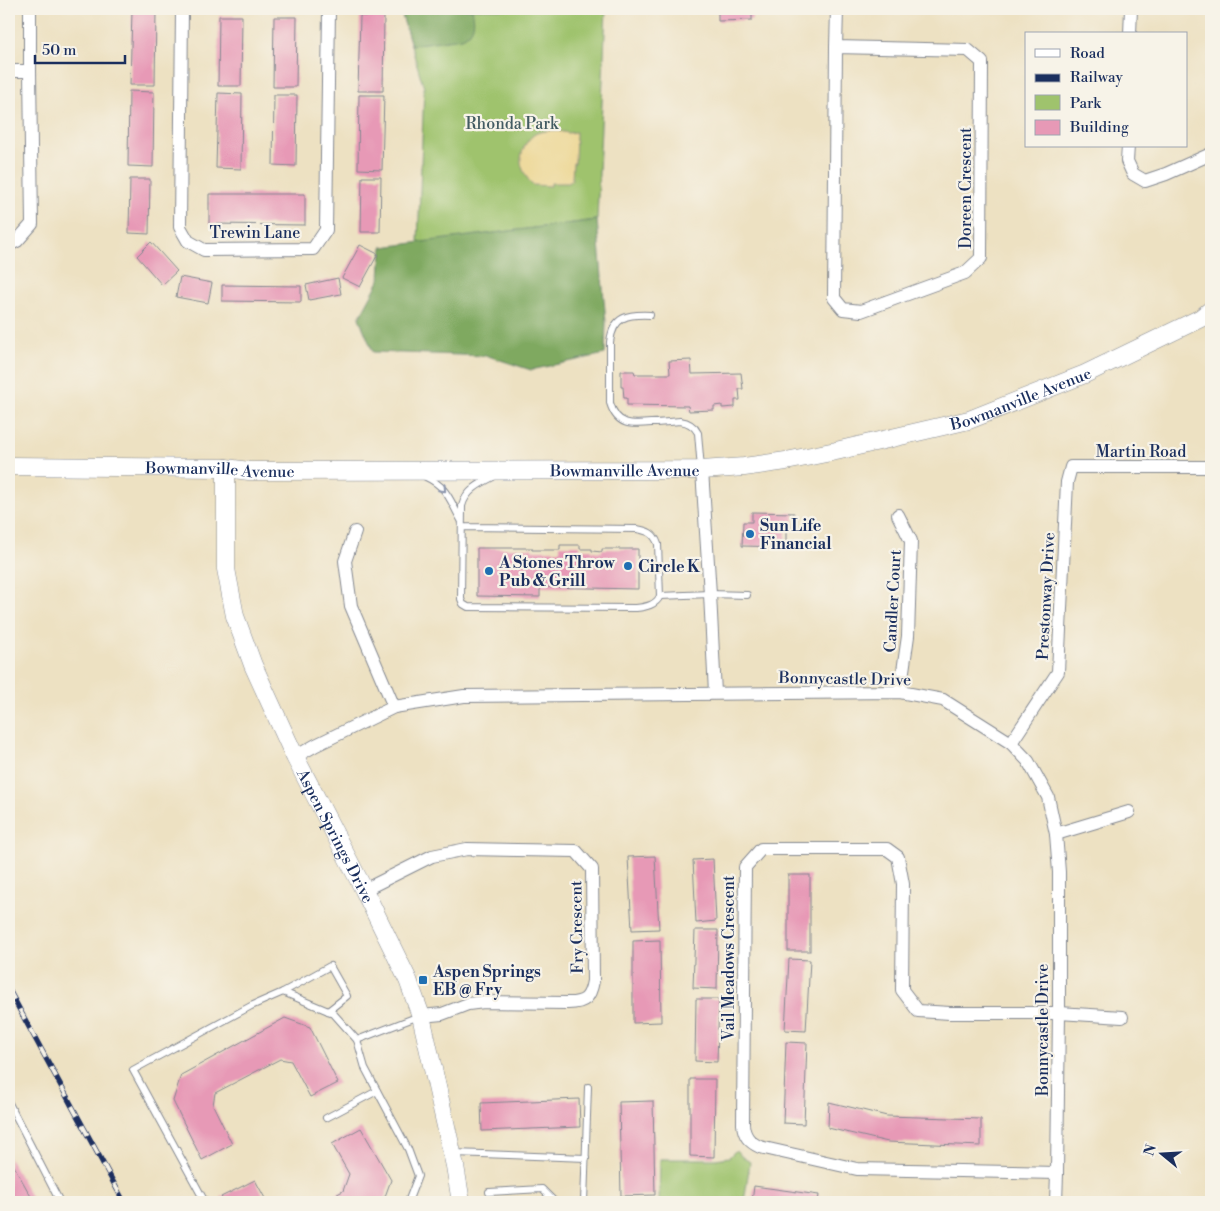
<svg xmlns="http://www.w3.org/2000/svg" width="1220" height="1211" font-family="'Libre Bodoni',serif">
  <rect width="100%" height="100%" fill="#f7f3e8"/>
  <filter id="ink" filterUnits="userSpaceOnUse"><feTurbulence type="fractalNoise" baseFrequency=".02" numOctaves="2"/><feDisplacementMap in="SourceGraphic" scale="10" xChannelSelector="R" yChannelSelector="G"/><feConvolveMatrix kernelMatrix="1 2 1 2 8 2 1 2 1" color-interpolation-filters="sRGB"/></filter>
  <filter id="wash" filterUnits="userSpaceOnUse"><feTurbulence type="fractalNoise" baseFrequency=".0096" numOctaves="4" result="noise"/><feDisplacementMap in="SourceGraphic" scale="20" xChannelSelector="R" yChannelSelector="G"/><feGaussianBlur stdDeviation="1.12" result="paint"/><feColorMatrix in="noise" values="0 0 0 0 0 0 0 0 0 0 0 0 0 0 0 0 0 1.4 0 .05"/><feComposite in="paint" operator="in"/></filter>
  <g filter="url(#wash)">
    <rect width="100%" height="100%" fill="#ede1c2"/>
    <!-- green -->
    <g fill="#9fc36d" stroke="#5d7966">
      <path d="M402,9h204l-9,211 -179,23 6,-155 -23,-76z"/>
      <path d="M736,1150l6,7 8,5 -6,40h-85l1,-43h56l13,-2z"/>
    </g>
    <!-- forest -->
    <g fill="#7fa960" stroke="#4d6c5f">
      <path d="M402,9h70c3,12 3,23 -10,29l-51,7 -10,-33z"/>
      <path d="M597,220l9,102 -1,32 -74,16 -43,-14 -115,-4 -14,-34 21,-39 2,-32z"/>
    </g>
    <!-- sand -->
    <path fill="#eeda9e" stroke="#84847e" d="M553,130l15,3 8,-1 -1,31h-2l-1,16 -3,4h-18v3l-19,-1c-4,-6 -8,-11 -10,-18 -4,-11 4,-29 15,-34 5,-2 11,-2 16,-3z"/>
    <g id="blocks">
      <!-- building -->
      <g fill="#e799b6">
        <path d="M718,9h34v11l-34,1z"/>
        <path d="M132,10h24l-1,75h-25z"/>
        <path d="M219,16h23l-1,70h-23z"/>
        <path d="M360,16h24l-1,75h-25z"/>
        <path d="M274,17h23l-1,70h-23z"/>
        <path d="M129,91l25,1 -1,75 -25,-1z"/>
        <path d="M218,93l24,1 -1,75 -25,-1z"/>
        <path d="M274,95h23l-1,71 -23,-1z"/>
        <path d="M359,95h25l-2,75 -24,-1z"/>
        <path d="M362,177h19l-1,55h-19z"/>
        <path d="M130,179h20l-1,55 -20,-1z"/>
        <path d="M209,194h96v31l-96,-1z"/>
        <path d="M151,242l26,29 -15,14 -25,-29z"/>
        <path d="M360,245l18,9 -18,33 -18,-9z"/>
        <path d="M180,277l32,6 -4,20 -32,-6z"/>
        <path d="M338,278l3,16 -32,6 -3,-15z"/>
        <path d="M222,285l79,1v16l-79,-1z"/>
        <path d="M691,360l1,14 49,-1 2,16h-4l1,11h-5v7l-13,1v-3l-8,1v4l-25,1 -1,-5 -61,-1v-7h-3l-1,-11h-2v-16h13l1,3h35l-1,-13z"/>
        <path d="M752,512l42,1 -1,16 -7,-1v19l-44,-1 1,-24h9z"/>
        <path d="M560,545h20v4h12v2l10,1v-3h36v40l-98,-2v10l-63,-1v-48h55v2h28z"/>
        <path d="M655,856l4,73 -27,1 -4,-73z"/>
        <path d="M713,859l3,62 -20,2 -3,-63z"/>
        <rect x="788" y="875" width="22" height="76"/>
        <path d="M695,930h23l-1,59 -24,-1z"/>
        <path d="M660,940l1,82 -28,1v-82z"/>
        <path d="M789,959l21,1 -4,71 -21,-1z"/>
        <path d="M696,999h23l-2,63 -22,-1z"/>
        <path d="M285,1018l25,9 28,56 -28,14 -19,-36 -11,-2 -65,34 -2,12 19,39 -30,16 -29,-59 8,-26z"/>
        <path d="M786,1042l21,1 -3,81 -21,-1z"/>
        <path d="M690,1079h25l-1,78 -24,-1z"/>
        <path d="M579,1099l1,28 -98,4 -1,-28z"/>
        <path d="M653,1101l2,94 -34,1 -2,-94z"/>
        <path d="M829,1102l58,14 94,3v27l-93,-4 -60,-14z"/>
        <path d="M361,1128l30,52 -8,22h-61l21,-11 6,-17 -17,-30z"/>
        <path d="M9,1157l25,45h-25z"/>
        <path d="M255,1180l12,22h-42l-4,-5z"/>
        <path d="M754,1186l65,9 -1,7h-66z"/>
      </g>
    </g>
  </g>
  <g filter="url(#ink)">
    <use href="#blocks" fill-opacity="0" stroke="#848890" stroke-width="1"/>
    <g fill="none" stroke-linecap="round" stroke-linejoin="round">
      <defs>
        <g id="lane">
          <path d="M650,315c-22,-1 -37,1 -40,27v61c7,23 21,22 41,20 10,0 19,-1 29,-2 8,1 14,4 18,12l3,36"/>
          <path d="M424,476c24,11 25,23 37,44"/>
          <path d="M462,527l175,2c11,2 17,4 21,15l2,52c-4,9 -14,11 -24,12l-168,-1 -5,-3 -2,-5 1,-93c4,-16 19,-23 33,-30"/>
          <path d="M660,596l50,-2 37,1"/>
          <path d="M283,992l47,-26 17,30 -19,15"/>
          <path d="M357,1040l62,-24"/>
          <path d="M9,1103l51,99"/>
          <path d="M326,1118l51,-27"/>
          <path d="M454,1153l132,5"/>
          <path d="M489,1192l53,-3 13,13"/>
          <path d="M205,1202l-72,-132 118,-64 32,-14 50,21 24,27 8,28 43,81 10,27 -10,26"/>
          <path d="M584,1202l4,-115"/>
        </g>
        <g id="street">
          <path d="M182,9l-2,218 8,14 16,9 109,-1 13,-19 3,-221"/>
          <path d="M1130,34l1,-25"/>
          <path d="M836,47l132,3 14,12 -1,196 -16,15 -104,38 -18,-2 -9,-11 2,-251 1,-38"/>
          <path d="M9,71h21"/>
          <path d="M1128,146l-1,15 6,13 12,7 21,-7 45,-20"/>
          <path d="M9,245l8,-4 15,-17 -2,-153v-62"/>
          <path d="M702,470l8,124 5,99"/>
          <path d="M898,515l13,26 -3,95 -8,56"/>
          <path d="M355,532l-10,29 6,45 43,101"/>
          <path d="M1011,743l47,-71 9,-190 4,-15h140"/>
          <path d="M295,757l21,-12 78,-38 70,-11 436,-4 43,8 68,43 17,18 20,36 8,37 3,38v141l-2,160 -1,29"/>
          <path d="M1056,834l73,-22"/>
          <path d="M364,890l68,-34 35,-7 109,2 16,18 1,112c-3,17 -8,22 -25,22l-84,-1 -16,2 -26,10 -21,2"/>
          <path d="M1057,1173l-200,-4 -97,-22c-11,-5 -16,-11 -17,-23l2,-257 16,-18h126l11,8 5,27 -1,106 16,21 32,2h109l63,4"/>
        </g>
        <g id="secondary">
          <path id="s1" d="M9,466l217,2 23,3 453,-1 42,-3 42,-6 50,-10 133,-31 116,-46 116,-56 10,-8"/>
          <path id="s2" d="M226,468v101l9,47 18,49 42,92 69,133 44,90 13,36 34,150 6,36"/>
        </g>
      </defs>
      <!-- lane casing -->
      <use href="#lane" stroke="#848890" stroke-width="8"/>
      <!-- street casing -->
      <use href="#street" stroke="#848890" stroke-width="14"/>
      <!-- secondary casing -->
      <use href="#secondary" stroke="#848890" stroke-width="19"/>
      <!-- lane -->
      <use href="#lane" stroke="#fff" stroke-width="6"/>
      <!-- street -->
      <use href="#street" stroke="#fff" stroke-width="12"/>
      <!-- secondary -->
      <use href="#secondary" stroke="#fff" stroke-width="18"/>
      <defs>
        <path id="rail" d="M9,990l115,212"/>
      </defs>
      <!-- rail casing -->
      <use href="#rail" stroke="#1b2f5e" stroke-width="5.5"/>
      <!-- rail -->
      <use href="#rail" stroke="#f7f3e8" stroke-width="4" stroke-dasharray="11" stroke-linecap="butt"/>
    </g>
    <!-- one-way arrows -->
    <defs><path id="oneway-chevron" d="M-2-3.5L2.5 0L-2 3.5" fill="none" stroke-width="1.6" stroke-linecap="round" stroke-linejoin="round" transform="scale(1.25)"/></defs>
    <use stroke="#8d97ae" href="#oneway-chevron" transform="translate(443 489) rotate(47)"/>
  </g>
  <!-- markers -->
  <g fill="#1f6fb2" stroke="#f7f3e8" stroke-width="2">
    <circle cx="750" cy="534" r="5"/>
    <circle cx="628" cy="566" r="5"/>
    <circle cx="489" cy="571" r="5"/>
    <rect x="418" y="975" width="10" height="10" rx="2.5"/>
  </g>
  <g text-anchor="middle" stroke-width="4.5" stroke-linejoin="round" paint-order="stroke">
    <!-- park labels -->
    <g font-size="16" fill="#435b62" stroke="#f7f3e8">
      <text x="512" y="129">Rhonda Park</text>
    </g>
    <!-- street labels -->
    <g font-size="16" fill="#1b2f5e" stroke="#f7f3e8">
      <text transform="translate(965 188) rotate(-90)" y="6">Doreen Crescent</text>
      <text x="255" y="238">Trewin Lane</text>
      <text dy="6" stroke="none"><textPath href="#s1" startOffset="1021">Bowmanville Avenue</textPath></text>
      <text x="1141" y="457">Martin Road</text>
      <text dy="6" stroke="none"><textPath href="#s1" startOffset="211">Bowmanville Avenue</textPath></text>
      <text dy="6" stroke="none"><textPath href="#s1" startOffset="616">Bowmanville Avenue</textPath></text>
      <text transform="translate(1045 596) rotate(-87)" y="6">Prestonway Drive</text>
      <text transform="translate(892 601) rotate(-87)" y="6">Candler Court</text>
      <text transform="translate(845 678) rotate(1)" y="6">Bonnycastle Drive</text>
      <text dy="6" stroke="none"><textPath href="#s2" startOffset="391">Aspen Springs Drive</textPath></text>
      <text transform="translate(576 927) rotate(-91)" y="6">Fry Crescent</text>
      <text transform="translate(728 958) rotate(-90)" y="6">Vail Meadows Crescent</text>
      <text transform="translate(1042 1030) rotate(-90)" y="6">Bonnycastle Drive</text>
    </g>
    <!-- poi labels -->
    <g font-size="16" font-weight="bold" fill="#1b2f5e" stroke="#f7f3e8" text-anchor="start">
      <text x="760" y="531">Sun Life<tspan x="760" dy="18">Financial</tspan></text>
      <text x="499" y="568">A Stones Throw<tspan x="499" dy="18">Pub &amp; Grill</tspan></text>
      <text x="638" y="572">Circle K</text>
      <text x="433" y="977">Aspen Springs<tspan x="433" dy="18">EB @ Fry</tspan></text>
    </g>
  </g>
  <!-- margin -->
  <rect width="1220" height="1211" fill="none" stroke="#f7f3e8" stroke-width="30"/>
  <!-- legend -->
  <rect x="1025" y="32" width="162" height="115" fill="#f7f3e8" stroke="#9fa5b1"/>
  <rect x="1035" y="49" width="25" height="8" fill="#ffffff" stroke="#9fa5b1"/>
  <text x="1070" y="58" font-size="15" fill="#1b2f5e">Road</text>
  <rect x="1035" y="74" width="25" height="8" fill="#1b2f5e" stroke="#9fa5b1"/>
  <text x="1070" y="82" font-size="15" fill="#1b2f5e">Railway</text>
  <rect x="1035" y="95" width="25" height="15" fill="#9fc36d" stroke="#9fa5b1"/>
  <text x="1070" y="108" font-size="15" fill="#1b2f5e">Park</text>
  <rect x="1035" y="120" width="25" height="15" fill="#e799b6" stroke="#9fa5b1"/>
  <text x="1070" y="132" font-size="15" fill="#1b2f5e">Building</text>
  <!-- north arrow -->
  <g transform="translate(1162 1154) rotate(288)" stroke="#f7f3e8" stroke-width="4" paint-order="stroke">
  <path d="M0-4L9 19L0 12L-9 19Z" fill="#1b2f5e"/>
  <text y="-8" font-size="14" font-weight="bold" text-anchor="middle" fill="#1b2f5e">N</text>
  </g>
  <!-- scale -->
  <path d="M35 55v8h90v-8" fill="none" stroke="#1b2f5e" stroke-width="2.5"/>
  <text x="42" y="55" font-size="15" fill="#1b2f5e" stroke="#f7f3e8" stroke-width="4" paint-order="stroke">50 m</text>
</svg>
